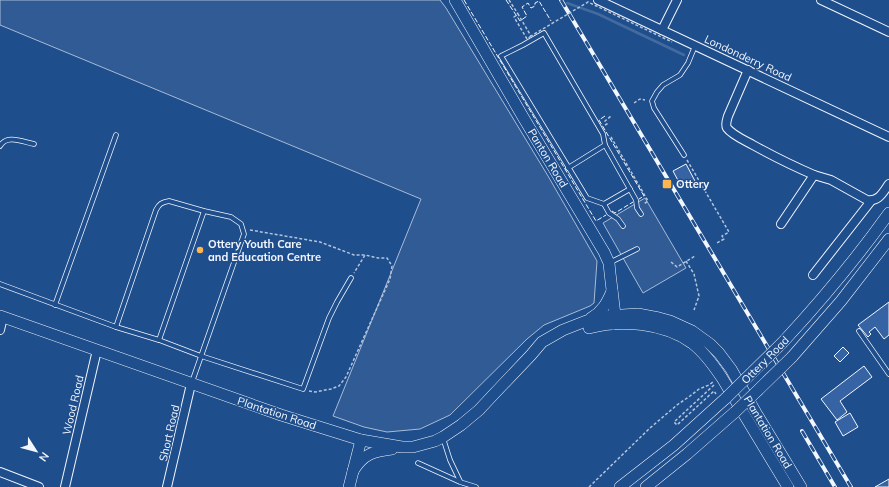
<svg xmlns="http://www.w3.org/2000/svg" width="889" height="487" font-family="Mulish,sans-serif">
  <rect width="100%" height="100%" fill="#1f4e8c"/>
  <!-- built -->
  <g fill="#305b95" stroke="#a8bbd7">
    <path d="M0,0h440l6,8 102,168 49,85 -3,42 -4,3 -46,19 -17,14 -77,76 -30,14 -33,3 -23,-5 -31,-11 88,-217 -421,-174z"/>
    <path d="M645,198l41,70 -43,25 -40,-70z"/>
  </g>
  <g fill="none" stroke-linecap="round" stroke-linejoin="round">
    <!-- stream -->
    <path stroke="#446ba0" stroke-width="2.5" d="M567,3l31,11 86,41"/>
  </g>
  <!-- building -->
  <g fill="#3563a3" stroke="#f2f6ff">
    <path d="M686,164l9,17 -13,7 -9,-17z"/>
    <path d="M889,302v33l-5,4 -9,-12 -6,5 2,2 -3,3 -10,-12z"/>
    <path d="M843,347l6,6 -9,9 -6,-6z"/>
    <path d="M864,366l8,11 -32,24 7,11 -10,8 -16,-21z"/>
    <path d="M850,413l8,14 -15,9 -8,-14z"/>
    <path d="M889,479v8h-14z"/>
  </g>
  <g fill="none" stroke-linecap="round" stroke-linejoin="round">
    <defs>
      <g id="lane">
        <path d="M0,146c7,-12 23,-4 34,-2"/>
        <path d="M684,155l-30,-47 -2,-7 5,-9 6,-7 17,-10 8,-12 7,-17"/>
        <path d="M568,168l37,-23"/>
        <path d="M604,204l26,-15"/>
        <path d="M623,226l-5,-7 -9,-6 -5,-9 -17,-6 -86,-142 22,-11 21,-12 59,101 2,11 31,55 1,8 4,6"/>
        <path d="M609,263l28,-14"/>
        <path d="M0,284l116,43 43,13 42,16 102,33 26,-71 8,-16 14,-24"/>
        <path d="M55,305l61,-170"/>
        <path d="M116,327l40,-117c3,-6 6,-8 13,-9l35,10 27,6 10,7 3,10 -52,148"/>
        <path d="M859,331l30,43"/>
        <path d="M159,340l45,-129"/>
        <path d="M443,438l7,22 10,21"/>
        <path d="M418,463l42,19 16,5"/>
      </g>
      <g id="street">
        <path d="M598,0l291,137"/>
        <path d="M821,0l68,32"/>
        <path d="M662,30l15,-30"/>
        <path d="M748,70l-20,46c-1,4 -3,8 -1,12 5,7 19,13 26,17 20,11 40,21 61,30"/>
        <path d="M781,224l33,-49 17,5 36,20c12,2 16,-8 22,-16"/>
        <path d="M813,275l58,-74"/>
        <path d="M0,330l3,-13"/>
        <path d="M0,472l39,15"/>
        <path d="M65,487l32,-137"/>
        <path d="M167,487l24,-103"/>
      </g>
      <g id="secondary">
        <path d="M455,0l68,117 81,135 5,11 1,10 5,42 -2,9"/>
        <path d="M0,316l281,99 80,25 41,7h11l22,-6 8,-4 18,-12 18,-15 14,-15 38,-40 11,-13 21,-12 23,-9 20,-5 32,-2 21,4 11,3 22,10 18,13 9,9 12,16 25,44 45,74"/>
        <path d="M591,318c11,-6 16,-15 21,-27"/>
        <path d="M589,328c32,-9 75,-5 103,15 12,9 22,23 30,35l66,109"/>
        <path d="M783,342c38,-41 73,-83 106,-129"/>
        <path d="M792,357l49,-56 48,-62"/>
        <path d="M353,471c10,-17 21,-20 39,-22"/>
        <path d="M349,487l12,-47"/>
        <path d="M620,487l54,-42 52,-47"/>
        <path d="M646,487l41,-33 48,-42"/>
      </g>
    </defs>
    <!-- lane casing -->
    <use href="#lane" stroke="#f2f6ff" stroke-width="5.5"/>
    <!-- street casing -->
    <use href="#street" stroke="#f2f6ff" stroke-width="10"/>
    <!-- secondary casing -->
    <use href="#secondary" stroke="#f2f6ff" stroke-width="12"/>
    <!-- path -->
    <g stroke="#b3c4dc" stroke-width="1.5" stroke-dasharray="3 2" stroke-linecap="butt">
      <path d="M509,0l9,14"/>
      <path d="M634,103l6,-4 5,1"/>
      <path d="M605,125l2,-1 -2,-3 6,-5"/>
      <path d="M611,137l37,64 -4,3"/>
      <path d="M687,160l42,72 -7,4 2,3 -7,4"/>
      <path d="M250,230l70,12 34,13h11"/>
      <path d="M686,261l8,13 5,22 -5,14"/>
      <path d="M671,262l6,5 18,-11"/>
      <path d="M714,385l-40,37 3,3 37,-34 2,3"/>
      <path d="M309,391l6,1 16,-3 8,-3 7,-9 44,-98 2,-13 -5,-8h-9l-13,-3 -11,18"/>
      <path d="M589,487l61,-59 27,-23 13,-9 9,-7 10,-4 4,-3"/>
    </g>
    <!-- lane -->
    <use href="#lane" stroke="#1f4e8c" stroke-width="4"/>
    <!-- street -->
    <use href="#street" stroke="#1f4e8c" stroke-width="8"/>
    <!-- secondary -->
    <use href="#secondary" stroke="#1f4e8c" stroke-width="11"/>
    <defs>
      <g id="rail">
        <path d="M561,0l290,487"/>
        <path d="M802,431l33,56"/>
      </g>
    </defs>
    <!-- rail casing -->
    <use href="#rail" stroke="#f2f6ff" stroke-width="4"/>
    <!-- rail -->
    <use href="#rail" stroke="#1f4e8c" stroke-width="2.5" stroke-dasharray="8" stroke-linecap="butt"/>
    <defs>
      <g id="secondary-bridge">
        <path d="M726,398l57,-56"/>
        <path d="M735,412l19,-18 38,-37"/>
      </g>
    </defs>
    <!-- secondary-bridge casing -->
    <use href="#secondary-bridge" stroke="#f2f6ff" stroke-width="12" stroke-linecap="butt"/>
    <!-- path-bridge -->
    <path stroke="#b3c4dc" stroke-width="1.5" stroke-dasharray="3 2" stroke-linecap="butt" d="M531,36l-4,3 -13,-22 4,-3 13,22 57,-34 84,40"/>
    <!-- secondary-bridge -->
    <use href="#secondary-bridge" stroke="#1f4e8c" stroke-width="11"/>
    <!-- fence -->
    <g stroke="#f2f6ff" stroke-width="1" stroke-dasharray="5 2" stroke-linecap="butt">
      <path d="M464,0l132,221 10,-6"/>
      <path d="M506,0l14,21 7,-5 -5,-9 6,-4 3,5 4,-2v-3l4,-2 12,20"/>
      <path d="M605,116l-6,4 45,76 -5,3"/>
      <path d="M612,211l3,2 18,-11"/>
    </g>
  </g>
  <!-- markers -->
  <g fill="#ffb74d" stroke="#1f4e8c" stroke-width="1.5">
    <rect x="662" y="179" width="10" height="10" rx="2"/>
    <circle cx="200" cy="250" r="4"/>
  </g>
  <g text-anchor="middle" stroke-width="3" stroke-linejoin="round" paint-order="stroke">
    <!-- street labels -->
    <g font-size="11" fill="#f2f6ff" stroke="#1f4e8c">
      <text transform="translate(748 58) rotate(25)" y="4">Londonderry Road</text>
      <text transform="translate(548 158) rotate(59)" y="4">Panton Road</text>
      <text transform="translate(765 360) rotate(-45)" y="4">Ottery Road</text>
      <text transform="translate(73 405) rotate(-77)" y="4">Wood Road</text>
      <text transform="translate(277 413) rotate(18)" y="4">Plantation Road</text>
      <text transform="translate(768 432) rotate(59)" y="4">Plantation Road</text>
      <text transform="translate(169 433) rotate(-77)" y="4">Short Road</text>
    </g>
    <!-- poi labels -->
    <g font-size="11" font-weight="bold" fill="#f2f6ff" stroke="#1f4e8c" text-anchor="start">
      <text x="676" y="188">Ottery</text>
      <text x="208" y="248">Ottery Youth Care<tspan x="208" dy="13">and Education Centre</tspan></text>
    </g>
  </g>
  <!-- north arrow -->
  <g transform="translate(36 451) rotate(126)" stroke="#1f4e8c" stroke-width="3" paint-order="stroke">
  <path d="M0-3L7 15L0 10L-7 15Z" fill="#f2f6ff"/>
  <text y="-6" font-size="11" font-weight="bold" text-anchor="middle" fill="#f2f6ff">N</text>
  </g>
</svg>
